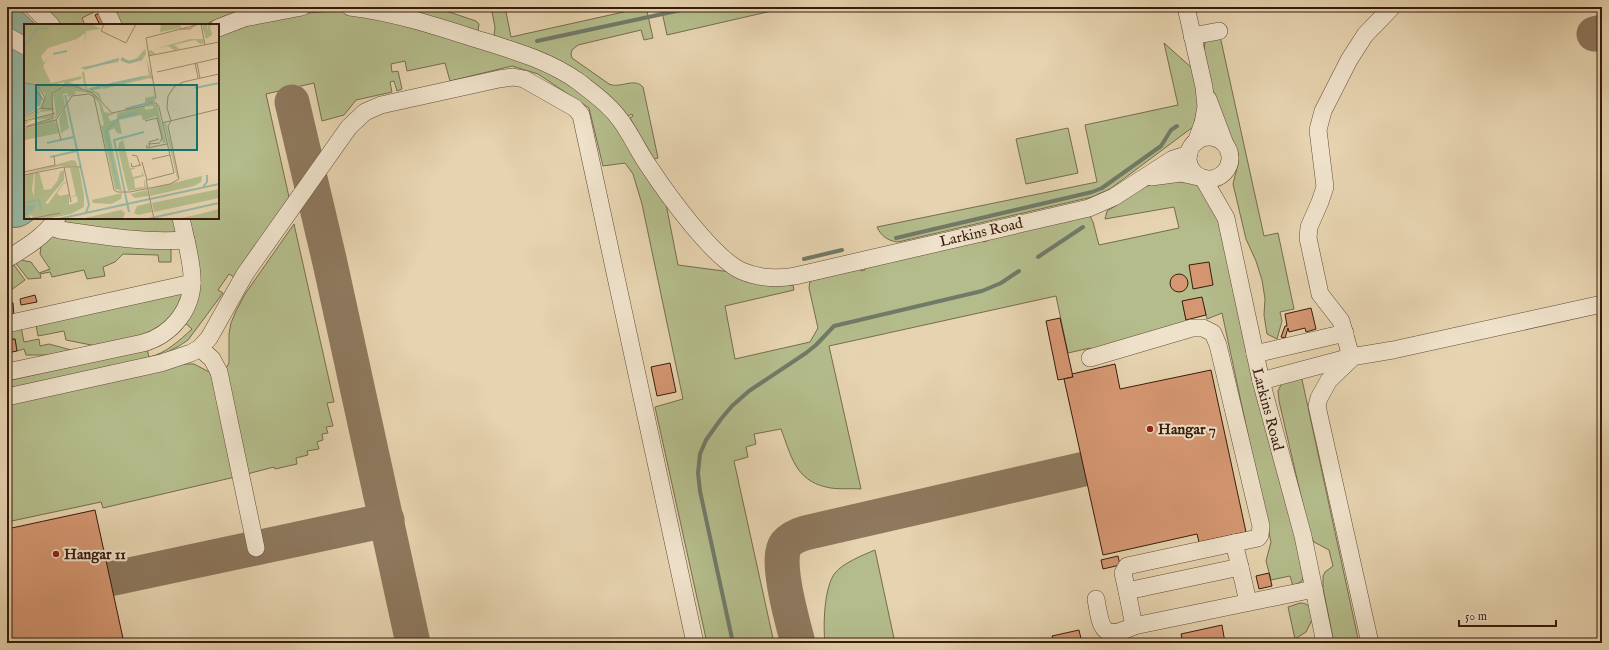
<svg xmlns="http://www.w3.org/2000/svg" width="1609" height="650" font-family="'IM FELL English',serif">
  <rect width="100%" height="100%" fill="#e6d3af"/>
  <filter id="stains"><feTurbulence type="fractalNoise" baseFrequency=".005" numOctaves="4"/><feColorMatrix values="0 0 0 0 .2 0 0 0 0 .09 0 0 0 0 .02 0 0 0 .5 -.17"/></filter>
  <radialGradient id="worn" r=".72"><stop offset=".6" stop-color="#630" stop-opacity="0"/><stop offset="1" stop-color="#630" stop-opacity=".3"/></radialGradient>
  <!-- green -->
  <g fill="#b4bc8b" stroke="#766c4c">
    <path d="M38,7h66l-22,11 3,7h-31z"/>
    <path d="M111,7h150l-36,9 -21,9h-86z"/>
    <path d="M399,7h35l42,14 3,3 -1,7z"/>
    <path d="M491,7h14l6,30 135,-30 7,31 -9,2 -3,-10 -63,15 -6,5 -1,4 1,4 37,26c11,5 25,-7 34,3l15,71 -4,1 -24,-41 3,-2 -1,-2 -4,2c-22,-24 -45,-45 -75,-59 -19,-9 -39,-15 -59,-21l1,-9z"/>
    <path d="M661,7h128l-122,28z"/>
    <path d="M335,11l22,1 166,48 43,20 20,16 26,25 54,83 12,61 53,7 41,14 21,-1 1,5 -69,16 10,53 75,-17 8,-14 -9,-40 1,-7 49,-14 2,4 4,-1 -1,-4 118,-28 1,4 4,-1 -1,-4 104,-21 3,6 6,23 80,-17 -5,-21 -69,12 2,-8c13,-7 25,-17 38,-24 15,-7 37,-7 53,-2l20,27 86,363 -2,6 -9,5 -3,-10 -19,4 -5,-19 5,-19 -49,-229 -15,6 -3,-13 -20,4 3,14 -93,26 -4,-2 -22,5 -12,-57 -227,50 32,143c-11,-1 -24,1 -35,-2 -31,-7 -35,-32 -45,-58l-27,5 2,10 -10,3 2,10 -14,4 40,182h-67l-52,-236 28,-8 -41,-195 -9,-30 -8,-11 -22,3 -14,-58 -51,-34 -26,-8 -62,15 -5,-18 -38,8 -2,-10 -14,3 1,8 6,-1 4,18 -5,2 -3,-10 -4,1 2,10 -36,8 -12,15 -22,6 -8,-38 -48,11 23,103 -55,80 -5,-3 -11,16 5,3 -35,47 -9,6 -23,12 -149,34v-11l140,-32 2,8c16,-3 31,-17 43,-28l-7,-6 2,-105h31v-184l11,-5 77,-16z"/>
    <path d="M1220,36l44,200 14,-3 16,76 -14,3 2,9 -5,18 -10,-5 -3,-19 1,-16 -3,-19 -6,-19 -10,-22 -13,-55 5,-20v-10l-12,-25 -11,-27 -11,-51 1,-10z"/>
    <path d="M1164,43l29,26 6,36 -6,22 -83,62 -18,8 -194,45c-10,-1 -17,-6 -21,-15l220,-45 -12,-57 93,-20z"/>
    <path d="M1068,128l10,45 -52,11 -10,-45z"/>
    <path d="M62,218h112l2,16 -101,-4 -13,-9z"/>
    <path d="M294,224l40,178 -7,1 6,23 -7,1 2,6 -6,1 1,6 -6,2 2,7 -12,2 1,4 -12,3 1,6 -22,5 -1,-2 -27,7 -23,-102 5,-9v-29l2,-11 5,-12 9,-17z"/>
    <path d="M52,236l119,11v15h-12l-1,-7 -35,-1 -8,8 -12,5 2,9 -18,3 -3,-9 -32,7 -2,-5 -10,2 1,4 -13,1 -14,-18 2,-2 15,3 8,11 11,-4 -10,-15 2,-15z"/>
    <path d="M11,261l14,19 -18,13v-29z"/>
    <path d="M183,293l-7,16 -13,16 -14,8 -53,13 -30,-6 -2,-9 -26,5 -2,-11z"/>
    <path d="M21,327l3,15 15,-3 1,7 9,-2 22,6 -13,5h-32l-2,-6 -7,2 -2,-12 -8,1v-10z"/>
    <path d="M185,364h9l19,10 22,103 -132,31 -2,-6 -94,20v-119z"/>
    <path d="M1301,375l58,268h-25l-11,-55v-12l2,-4 8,-6 -4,-16 -15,-8 -4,-7 -31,-134 -1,-10 4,-8z"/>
    <path d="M875,550l20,93h-70c-2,-17 -1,-56 10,-70 8,-10 28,-18 40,-23z"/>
    <path d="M1300,603c10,0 10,6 13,15l-7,14 -11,7 -7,-32z"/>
  </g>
  <!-- water -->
  <path fill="#97b9a5" stroke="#717a68" d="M7,7h10l19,18h-11v193h10c-8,7 -17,12 -28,8z"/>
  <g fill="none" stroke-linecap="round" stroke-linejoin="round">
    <!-- stream -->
    <g stroke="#717a68" stroke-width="4">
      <path d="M537,41l158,-34"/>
      <path d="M896,238l196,-46 10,-4 59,-42 10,-16 6,-4"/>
      <path d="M1038,257l45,-30"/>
      <path d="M804,259l38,-9"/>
      <path d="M733,643l-33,-152 -2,-18 2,-19 6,-14 15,-21 11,-13 17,-15 57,-38 10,-8 18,-19 148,-35 19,-8 18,-12"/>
    </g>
    <!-- taxiway -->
    <g stroke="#8e785e" stroke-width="35">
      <path d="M1594,34l8,-2"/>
      <path d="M292,102l38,161 83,380"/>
      <path d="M110,579l277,-59"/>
      <path d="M798,643c-5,-20 -24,-84 -12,-99 5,-6 12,-9 19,-11l279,-64"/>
    </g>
  </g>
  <!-- building -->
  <g fill="#d59772" stroke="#371c0c">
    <path d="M102,12l3,13h-5l-5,-10z"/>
    <path d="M1209,262l4,23 -20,4 -4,-24z"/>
    <circle cx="1179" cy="283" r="9"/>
    <path d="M35,295l2,7 -16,3 -1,-6z"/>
    <path d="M1202,297l4,18 -20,5 -4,-19z"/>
    <path d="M9,302l4,1 1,13 -2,1 -2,-3z"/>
    <path d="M1311,308l5,21 -10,3 -1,-4 -16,4 -1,-4 -3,10 -4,-1 4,-11h2l-2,-12z"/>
    <path d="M1060,318l13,59 -15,3 -12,-59z"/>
    <path d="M15,339l2,12 -10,2v-13z"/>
    <path d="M670,363l6,29 -19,4 -6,-29z"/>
    <path d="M1115,364l5,25 91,-19 35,162 -47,10 -2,-8 -94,21 -39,-176 9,-2 -1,-3z"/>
    <path d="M95,510l29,133h-117v-114z"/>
    <path d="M1118,556l2,9 -17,4 -2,-9z"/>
    <path d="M1269,573l3,13 -13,3 -3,-13z"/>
    <path d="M1222,625l3,18h-42l-2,-9z"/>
    <path d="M1079,630l3,13h-28l-2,-7z"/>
  </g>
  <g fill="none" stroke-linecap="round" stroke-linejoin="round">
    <defs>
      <g id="minor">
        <path d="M33,7l18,18"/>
        <path d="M350,7c41,5 80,17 120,30 38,12 77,22 109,45 15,12 31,23 42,39 11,15 18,32 29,47 17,26 64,91 92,103 16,7 36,8 53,5l294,-68 25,-11 59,-38 16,-5"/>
        <path d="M1186,7l18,80 2,20 -3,16 -7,19"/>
        <path d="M106,10l7,15"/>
        <path d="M218,28l26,-10 58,-11"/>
        <path d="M7,36l18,10"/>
        <path d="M1192,36l27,-5"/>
        <path d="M1208,99l17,45"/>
        <circle cx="1209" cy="158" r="21"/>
        <path d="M1151,177l30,-4 22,5 23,40 35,163 42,155 22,107"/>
        <path d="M51,227l9,3c41,6 84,13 126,10"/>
        <path d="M7,259c18,-11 38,-23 50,-41"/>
        <path d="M7,324l185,-41"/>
        <path d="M200,348l12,11 7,13 37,176"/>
        <path d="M1255,354l90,-21"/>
        <path d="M1351,357l-10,-36 -21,-27 -12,-56 1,-11 11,-25 5,-15 -7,-57 5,-19 26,-51 16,-25 27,-28"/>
        <path d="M1090,358l102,-30h11l10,5 5,12 43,181 -1,9 -2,3 -24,5 6,24"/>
        <path d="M1351,359l-22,21 -10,18 -2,8 53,237"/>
        <path d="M7,372l136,-29c29,-8 51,-35 49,-67 -1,-19 -7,-39 -11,-58"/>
        <path d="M1261,381l90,-24 42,-7 209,-46"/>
        <path d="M7,397l154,-34 30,-10 9,-5 9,-10 36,-64 104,-147 16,-15 16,-7 118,-26 14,-2 11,2 51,29 6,7 114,528"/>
        <path d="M1127,591l-4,-18 4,-7 107,-23"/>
        <path d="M1096,599c5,30 6,42 38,27l180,-37"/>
        <path d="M1134,626l-7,-35 113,-24 8,35"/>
      </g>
    </defs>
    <!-- minor casing -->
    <use href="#minor" stroke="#634a35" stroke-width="18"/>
    <!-- minor -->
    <use href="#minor" stroke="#efe2cb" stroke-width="17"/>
  </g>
  <!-- markers -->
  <g fill="#8f2418" stroke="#efe2cb" stroke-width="1.5">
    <circle cx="1150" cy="429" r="4"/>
    <circle cx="56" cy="554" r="4"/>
  </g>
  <g text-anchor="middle" stroke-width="4" stroke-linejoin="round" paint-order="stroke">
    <!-- street labels -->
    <g font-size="15" fill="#371c0c" stroke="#efe2cb">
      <text transform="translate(981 232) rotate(-13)" y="5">Larkins Road</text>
      <text transform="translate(1268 409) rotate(75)" y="5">Larkins Road</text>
    </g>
    <!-- poi labels -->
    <g font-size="15" font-weight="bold" fill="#371c0c" stroke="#efe2cb" text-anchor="start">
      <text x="1158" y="434">Hangar 7</text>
      <text x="64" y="559">Hangar 11</text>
    </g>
  </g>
  <!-- overview -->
  <g transform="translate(24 24)">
    <rect width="195" height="195" fill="#e6d3af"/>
    <path d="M0,0h68l8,5 -14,2 -2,16 1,-14 -8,6 -29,9 -7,8 3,7 6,-8 -7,11 8,17 31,-7 -1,3 -12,3 15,6 -21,-2 1,-4 -7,2 5,2 -10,6v19l-12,1 -5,5 -9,2 3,3 1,-2 24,-6 -2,4 -20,2 -8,6v-8l13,-7 3,1 5,-17 -7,-11 -14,-1zM137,0h36l-16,1v3l-21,4zM183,0l1,7v-7h7l-5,2 2,9 -6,4 -4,-14zM166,15h13l1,4 -4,1 -5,-4 -21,5 6,4 -6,1 -6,-4 -17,4 5,4 -7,1 -1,-4zM121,21l1,9 -4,6 -13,4 -8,-3 1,-4 7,4 8,-3 8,-9zM95,33l-1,5 -37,7 1,-2 34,-6zM122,34l7,22 -3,-2 -47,11 -1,-4 47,-10zM60,47l3,18 13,-3 1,3 -8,1 7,4 2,7 -7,-8 -10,-4 -3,-16zM48,62l16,5 7,4 7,10 2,7 11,2 -7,2 2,5 7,-2v-6l27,-6 2,3 8,-2 -1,-2 -7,1 5,-4 6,2 9,38h-3l-7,-27 -11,4h-2l-2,-5 -22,5 3,14 -5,-1 -3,-5 -5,3 13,60 -7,-2 -14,-63 3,-1 -5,-22 -9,-10 -15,-2 1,3 -8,3 -1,-4 -4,1 2,11 -10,14 -4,2 -22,5 -5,4 4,-5 26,-6 2,-6 -3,-20 6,-5zM128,65l3,9 -9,6 -22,4 21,-5v-5l9,-2zM41,83l4,21 -8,5 -2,-14zM31,97l4,12 -34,7 -1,-8 4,-4zM142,99l12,53 -1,2 -13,-54zM99,116l7,28h6l-5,2 2,7 9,-2v-4l2,5 -10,3 1,9 9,-1v-8l2,9 -18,3 -10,-42 1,-6zM48,136l4,1 2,6 -17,-1 -37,8zM46,144h9l5,27v12l-13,7 -25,5h-16l3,-3 -4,-1 2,3 -7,1v-44l10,-2 -2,17 2,7 1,-24 4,-1 5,18 7,-1 7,-9 2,-8 4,-2v10l-19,23 3,1 15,-21 2,-1 2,2 -3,-1 -7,10 3,3 9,-2v11l9,-3 -1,-6 -6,1 5,-2zM178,152l-1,6 -7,4 -44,10 -1,-7zM195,165v9l-65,14 -2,-9zM123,166l2,6 -14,2 -5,-4zM98,169l-1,6 -10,5 -18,-1 -1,-3zM126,179l2,9 -14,3 -4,-2 3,-7zM195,185v10h-43l24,-5zM97,186l4,3 -2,5 -43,1z" fill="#b4bc8b"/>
    <path d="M0,60h9l6,3 3,12 -2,7 -5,1 2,2 -13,7zM13,180l-6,8 -7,6v-12z" fill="#97b9a5"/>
    <path fill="none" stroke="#97b9a5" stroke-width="2" d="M0,23l14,-19 8,1 4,-5h10M29,30l14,-3M97,35l8,3 13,-3M60,45l35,-10M171,64l24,-5M66,65l53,-12M41,71l24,110 -3,7M101,85l20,-5 9,-6M23,119l27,-6M26,133l27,-6M179,163l4,-5v-7M94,164l-12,-57 13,-13 19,-6M0,179l15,-3 2,10M105,188l-15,-72 30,-8M34,195l161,-35M123,195l72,-16"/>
    <path fill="none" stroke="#a08a6e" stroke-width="1" d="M80,0l-3,7 25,12 10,-19M177,0l4,21M156,5h10l5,-4M124,32l71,-14M171,39l3,15M173,39l3,15M133,48l62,-14M0,59l14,2 7,13 -4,10 -17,9M11,64l8,12M132,75l-10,-61 54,-14M17,84l13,1M32,96l5,20M0,97l31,-8M121,97l12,-3 5,20 -2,4M147,97l-4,-13 1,-12 6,-9 9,-5 36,-8M138,99l57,-14M0,103l29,-9 -1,-25 12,-7h10l19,7 19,20 33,-7 10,-6M0,108l4,-5 28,-7 16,-24 17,-2 5,3 20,93 3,2h13l40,-8 9,-5 -11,-53 3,-5M125,120v-2l10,-3M122,121l1,3 20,-4M125,124v-4l11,-1M108,131l5,1 3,9M128,135l18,-4M118,138l5,18 27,-7 -15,-66 -3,-4h-5M107,139l1,4 9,-2M40,143h17M0,148l31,-7 -1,-9M0,151l40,-8 7,35M122,156l8,39M5,195l31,-6"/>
    <path fill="#0f766e" fill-opacity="0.15" stroke="#0f766e" stroke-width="2" d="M12,61h161v65h-161z"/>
    <rect width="195" height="195" fill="none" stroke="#371c0c" stroke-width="2"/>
  </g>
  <!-- margin -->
  <rect width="1609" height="650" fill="none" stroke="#e6d3af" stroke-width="24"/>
  <rect x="8" y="8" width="1593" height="634" fill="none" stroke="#371c0c" stroke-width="2"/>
  <rect x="12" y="12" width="1585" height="626" fill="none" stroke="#371c0c"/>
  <!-- scale -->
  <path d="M1459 620v6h97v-6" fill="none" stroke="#371c0c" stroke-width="2"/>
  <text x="1465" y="620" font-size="12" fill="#371c0c" stroke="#efe2cb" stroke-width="3" paint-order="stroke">50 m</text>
  <rect width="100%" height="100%" filter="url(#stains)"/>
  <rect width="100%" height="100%" fill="url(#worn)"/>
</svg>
